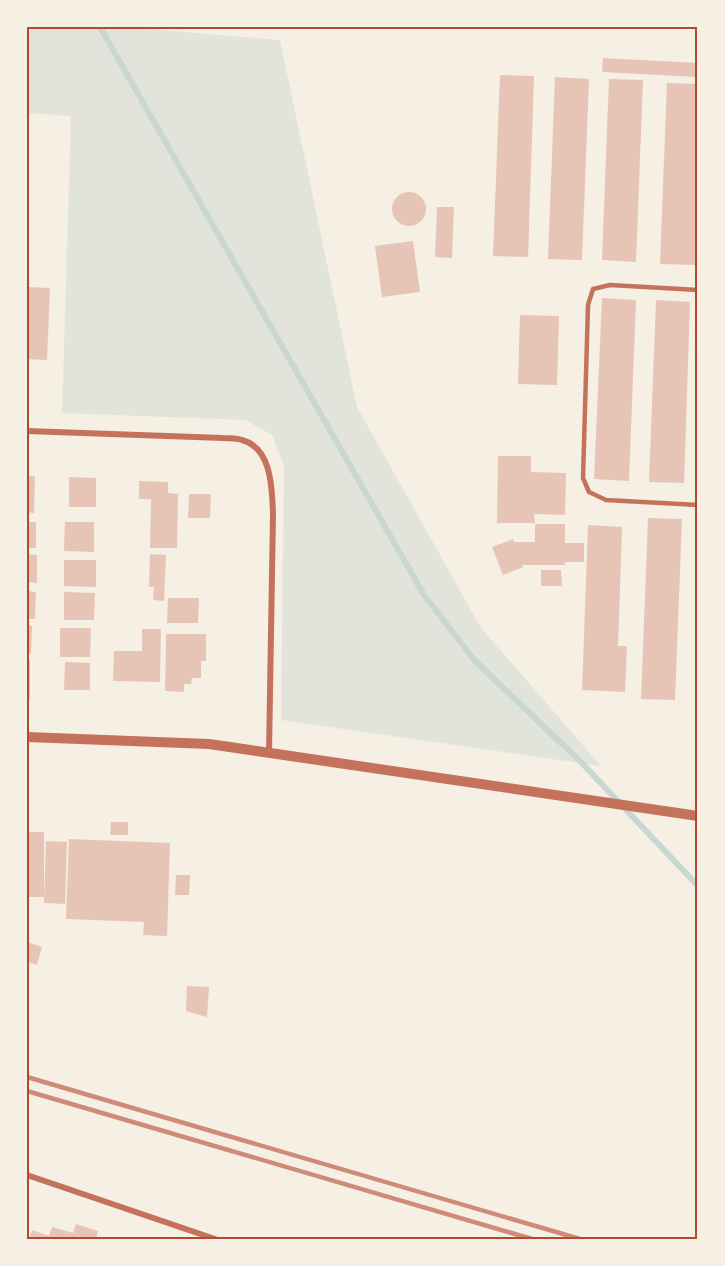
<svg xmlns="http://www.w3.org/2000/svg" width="725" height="1266" font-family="'Source Sans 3',sans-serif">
  <rect width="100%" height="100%" fill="#f6efe4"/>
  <!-- green -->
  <path fill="#e2e4dc" d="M27,27h122l1,2 130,11 77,367 124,221 120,138 -320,-46 3,-254 -12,-31 -27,-15 -183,-7 9,-297 -44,-3z"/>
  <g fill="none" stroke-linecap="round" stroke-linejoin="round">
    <!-- stream -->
    <path stroke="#c9d6d2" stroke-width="6" d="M100,27l324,568 51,66 104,99 119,126"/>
  </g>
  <!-- building -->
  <g fill="#e6c5b7">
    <path d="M603,58l95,5v14l-96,-5z"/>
    <path d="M500,75l34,1 -6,181 -35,-1z"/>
    <path d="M555,77l34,2 -7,181 -34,-1z"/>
    <path d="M609,79l34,1 -7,182 -34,-2z"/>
    <path d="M667,83l31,1v91l-3,90 -35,-1z"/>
    <circle cx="409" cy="209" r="17"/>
    <path d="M437,207h17l-2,51 -17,-1z"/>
    <path d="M413,241l7,51 -38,5 -7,-51z"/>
    <path d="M27,287l23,1 -3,72 -20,-1z"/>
    <path d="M602,298l34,2 -7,181 -35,-2z"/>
    <path d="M656,300l34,2 -6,181 -35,-1z"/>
    <path d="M520,315l39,1 -2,69 -39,-1z"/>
    <path d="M498,456h33v16l35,1 -1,42 -31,-1 1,9h-38z"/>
    <path d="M27,476h8l-1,37 -7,-1z"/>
    <path d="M69,477l27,1v29h-27z"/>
    <path d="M139,481l29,1v11l10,1 -1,54h-27l1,-49h-12z"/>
    <path d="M189,494h22l-1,24h-22z"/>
    <path d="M648,518l34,1 -7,181 -34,-1z"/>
    <rect x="27" y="522" width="9" height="26"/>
    <path d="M65,522h29v30l-30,-1z"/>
    <path d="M535,524h30v19h19v19h-19v3h-43l1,2 -20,8 -11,-28 21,-8 1,3h21z"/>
    <path d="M588,525l34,2 -4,119h9l-2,46 -43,-2z"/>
    <path d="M27,554l10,1v28l-10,-1z"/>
    <path d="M150,554l16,1 -2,46 -11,-1 1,-13h-5z"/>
    <path d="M64,560h32v27l-32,-1z"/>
    <path d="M541,570h20l1,16h-21z"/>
    <path d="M27,591l9,1 -1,27h-8z"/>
    <path d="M64,592l31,1 -1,27h-30z"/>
    <path d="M168,598h31l-1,25h-31z"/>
    <path d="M27,625l5,1 -1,28h-4z"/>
    <path d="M60,628h31l-1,29h-30z"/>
    <path d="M142,629h19l-1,53 -47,-1 1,-30h28z"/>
    <path d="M166,634h40v27h-5v17h-9l-1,6h-7v8l-19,-1z"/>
    <rect x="27" y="660" width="3" height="38"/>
    <path d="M65,662l25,1v27h-26z"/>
    <path d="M111,822h17v13h-18z"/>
    <rect x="27" y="832" width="17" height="65"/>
    <path d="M69,839l101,4 -3,93 -24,-1 1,-13 -78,-3z"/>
    <path d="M46,841l21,1 -2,62 -21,-1z"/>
    <path d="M176,875h14l-1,20h-14z"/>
    <path d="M27,942l15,5 -5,18 -10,-3z"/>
    <path d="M187,986l22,1 -2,30 -21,-6z"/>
    <path d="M76,1224l22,7 -2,8h-67l3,-9 17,6 3,-9 21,6z"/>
  </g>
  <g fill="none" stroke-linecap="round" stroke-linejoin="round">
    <!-- service -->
    <path stroke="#c5725c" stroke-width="4.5" d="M698,290l-88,-5 -17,4 -5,16 -5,173 6,14 17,8 92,5"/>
    <!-- minor -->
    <g stroke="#c5725c" stroke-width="6">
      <path d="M27,431l196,7c6,0 13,0 19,2 30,8 30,49 31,74l-4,238"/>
      <path d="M27,1175l188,64"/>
    </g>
    <!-- tertiary -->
    <path stroke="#c5725c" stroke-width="10" d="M27,737l182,7 489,72"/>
    <!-- rail -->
    <g stroke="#cf8b77" stroke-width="4.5">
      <path d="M27,1077l553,162"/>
      <path d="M27,1091l505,148"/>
    </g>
  </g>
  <!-- border -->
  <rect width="725" height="1266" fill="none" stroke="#f6efe4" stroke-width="57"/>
  <rect x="28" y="28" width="668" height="1210" fill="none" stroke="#b5482f" stroke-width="2"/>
</svg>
